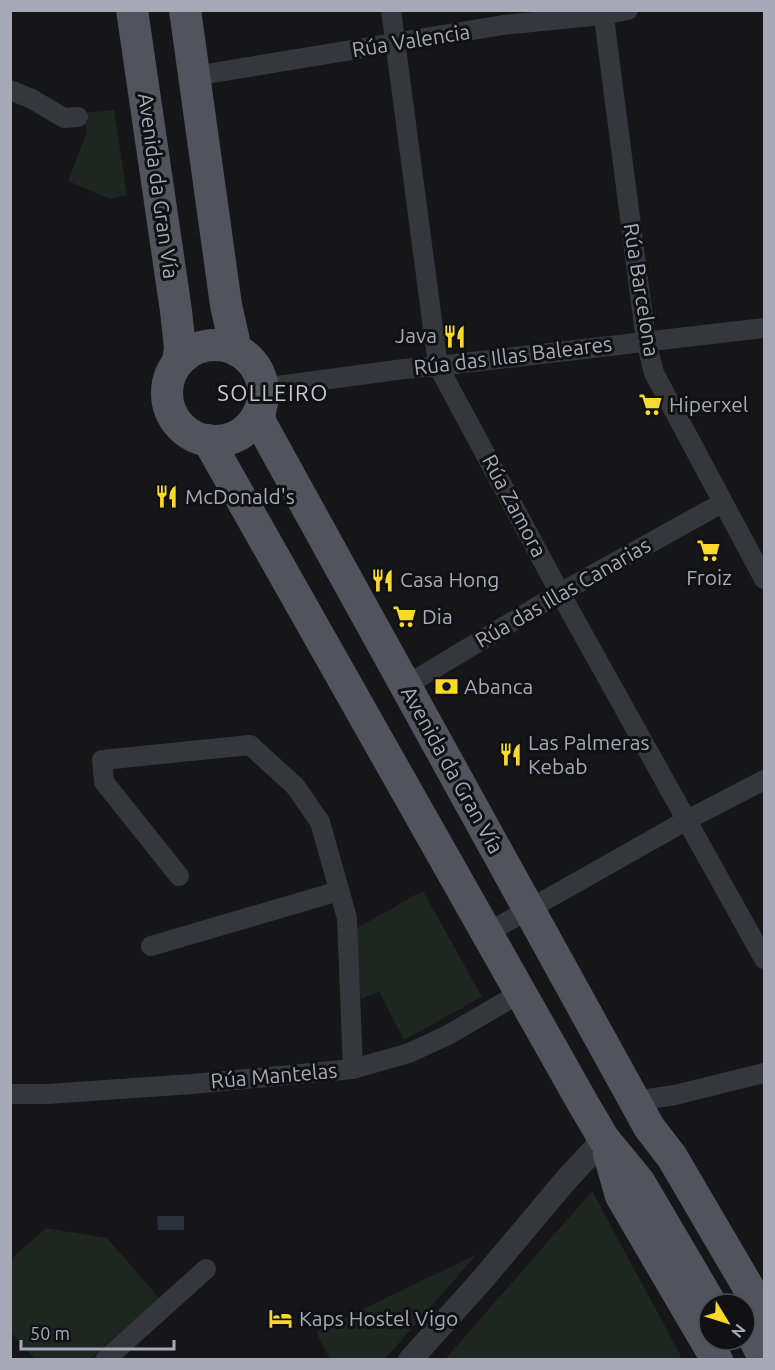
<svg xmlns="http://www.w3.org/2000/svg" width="775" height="1370" font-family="Ubuntu,sans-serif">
  <rect width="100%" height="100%" fill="#161518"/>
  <!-- green -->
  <g fill="#1d2620">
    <path d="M114,110l13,85 -17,4 -42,-18 19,-49 -4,-19z"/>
    <path d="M423,891l59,106 -78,43 -25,-49 -18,8 -6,-70z"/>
    <path d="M592,1191l89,165 -3,4 -233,-1z"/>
    <path d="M46,1228l61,10 52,60 -69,61h-55l-24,-26v-74z"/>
    <path d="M477,1254l-92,105h-55l-14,-27z"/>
  </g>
  <!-- water -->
  <path fill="#2b313c" d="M157,1216h27v14h-26z"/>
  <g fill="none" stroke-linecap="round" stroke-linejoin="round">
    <!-- minor -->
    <g stroke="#36363d" stroke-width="20">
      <path d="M391,10l47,356 122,227 204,366"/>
      <path d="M603,10l43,331 8,32 110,206"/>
      <path d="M194,76l309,-51 100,-10 25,-5"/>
      <path d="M10,90l22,9 32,19 14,-1"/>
      <path d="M262,388l142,-19 34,-3 326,-38"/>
      <path d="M405,686l155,-93 162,-90"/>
      <path d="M179,876l-75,-94 -2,-22 148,-15 45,41 25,36 27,96 6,151"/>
      <path d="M487,933l200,-113 77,-40"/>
      <path d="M151,946l188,-55"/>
      <path d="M10,1094h38l144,-10 161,-15 56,-16 39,-18 72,-42"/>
      <path d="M635,1101l40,-6 89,-22"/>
      <path d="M105,1360l101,-91"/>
    </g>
    <!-- tertiary -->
    <path stroke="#36363d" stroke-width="24" d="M410,1360l72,-80 84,-100 38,-41"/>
    <!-- primary -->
    <g stroke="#52535c" stroke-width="32">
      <path d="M132,10l44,301 4,37 -2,14"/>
      <path d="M185,10l41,295 10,45"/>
      <circle cx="215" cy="393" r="48"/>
      <path d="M259,412l2,12 4,7 384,696 23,30 92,157"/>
      <path d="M208,440l376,665 20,34 36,44 71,121"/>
      <path d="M609,1154l12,42 96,164"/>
      <path d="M745,1322l19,35"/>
    </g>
  </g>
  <!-- icons -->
  <defs>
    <symbol id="restaurant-bare" viewBox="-9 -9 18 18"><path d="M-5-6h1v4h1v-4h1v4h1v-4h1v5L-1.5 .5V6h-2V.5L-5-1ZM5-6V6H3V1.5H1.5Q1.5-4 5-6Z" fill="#fad92b" stroke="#111013" stroke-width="2.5" paint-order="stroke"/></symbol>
    <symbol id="supermarket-bare" viewBox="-9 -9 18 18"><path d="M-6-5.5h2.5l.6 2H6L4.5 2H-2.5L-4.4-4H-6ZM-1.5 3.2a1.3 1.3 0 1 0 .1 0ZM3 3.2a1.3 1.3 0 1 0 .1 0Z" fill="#fad92b" stroke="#111013" stroke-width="2.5" paint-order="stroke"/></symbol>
    <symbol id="bank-bare" viewBox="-9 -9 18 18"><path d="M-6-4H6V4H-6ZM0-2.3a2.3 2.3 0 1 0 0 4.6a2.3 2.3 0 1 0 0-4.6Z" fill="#fad92b" stroke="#111013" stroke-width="2.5" paint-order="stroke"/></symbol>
    <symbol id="hotel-bare" viewBox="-9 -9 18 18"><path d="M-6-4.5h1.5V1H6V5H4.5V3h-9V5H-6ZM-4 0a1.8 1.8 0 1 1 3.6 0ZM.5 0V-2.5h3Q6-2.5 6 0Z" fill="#fad92b" stroke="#111013" stroke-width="2.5" paint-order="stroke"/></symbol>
  </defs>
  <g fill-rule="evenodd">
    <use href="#restaurant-bare" x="438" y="320" width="33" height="33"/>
    <use href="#supermarket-bare" x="634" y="388" width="33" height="33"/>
    <use href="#restaurant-bare" x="150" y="480" width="33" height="33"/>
    <use href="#supermarket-bare" x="692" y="534" width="33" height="33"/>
    <use href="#restaurant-bare" x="366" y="564" width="33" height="33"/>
    <use href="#supermarket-bare" x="388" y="600" width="33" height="33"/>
    <use href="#bank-bare" x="430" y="670" width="33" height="33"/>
    <use href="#restaurant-bare" x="494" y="738" width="33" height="33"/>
    <use href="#hotel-bare" x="264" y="1302" width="33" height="33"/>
  </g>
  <g text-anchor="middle" stroke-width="6" stroke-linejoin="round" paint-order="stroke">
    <!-- street labels -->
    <g font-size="21" fill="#a7a9b8" stroke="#111013">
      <text transform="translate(411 41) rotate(-9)" y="7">Rúa Valencia</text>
      <text transform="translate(158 186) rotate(82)" y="7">Avenida da Gran Vía</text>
      <text transform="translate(641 290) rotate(81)" y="7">Rúa Barcelona</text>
      <text transform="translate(513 356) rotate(-7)" y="7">Rúa das Illas Baleares</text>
      <text transform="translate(514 506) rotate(62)" y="7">Rúa Zamora</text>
      <text transform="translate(563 593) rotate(-30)" y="7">Rúa das Illas Canarias</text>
      <text transform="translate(452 770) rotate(61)" y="7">Avenida da Gran Vía</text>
      <text transform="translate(274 1076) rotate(-5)" y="7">Rúa Mantelas</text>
    </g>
    <!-- poi labels -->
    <g font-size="21" fill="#a7a9b8" stroke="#111013" text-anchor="start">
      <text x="437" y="343" text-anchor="end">Java</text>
      <text x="669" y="412">Hiperxel</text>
      <text x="185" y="504">McDonald's</text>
      <text x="709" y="585" text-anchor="middle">Froiz</text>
      <text x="400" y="587">Casa Hong</text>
      <text x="422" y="624">Dia</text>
      <text x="464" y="694">Abanca</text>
      <text x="528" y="750">Las Palmeras<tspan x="528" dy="24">Kebab</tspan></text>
      <text x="299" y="1326">Kaps Hostel Vigo</text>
    </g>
    <!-- neighbourhood labels -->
    <g font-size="22" letter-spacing="1.5" fill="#c8c9d4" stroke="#111013">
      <text x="273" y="401">SOLLEIRO</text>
    </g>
  </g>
  <!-- border -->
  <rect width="775" height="1370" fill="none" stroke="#a7a9b8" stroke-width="24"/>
  <!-- north arrow -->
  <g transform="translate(727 1322) rotate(128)"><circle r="28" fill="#111013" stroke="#4d4d55" stroke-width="1.5"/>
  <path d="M0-4.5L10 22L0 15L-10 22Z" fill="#fad92b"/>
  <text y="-9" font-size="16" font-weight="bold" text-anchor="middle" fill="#a7a9b8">N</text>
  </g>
  <!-- scale -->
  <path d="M21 1340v9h153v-9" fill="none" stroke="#a7a9b8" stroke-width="3"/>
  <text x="30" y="1340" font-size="18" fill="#a7a9b8" stroke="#111013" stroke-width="4.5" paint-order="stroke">50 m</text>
</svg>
